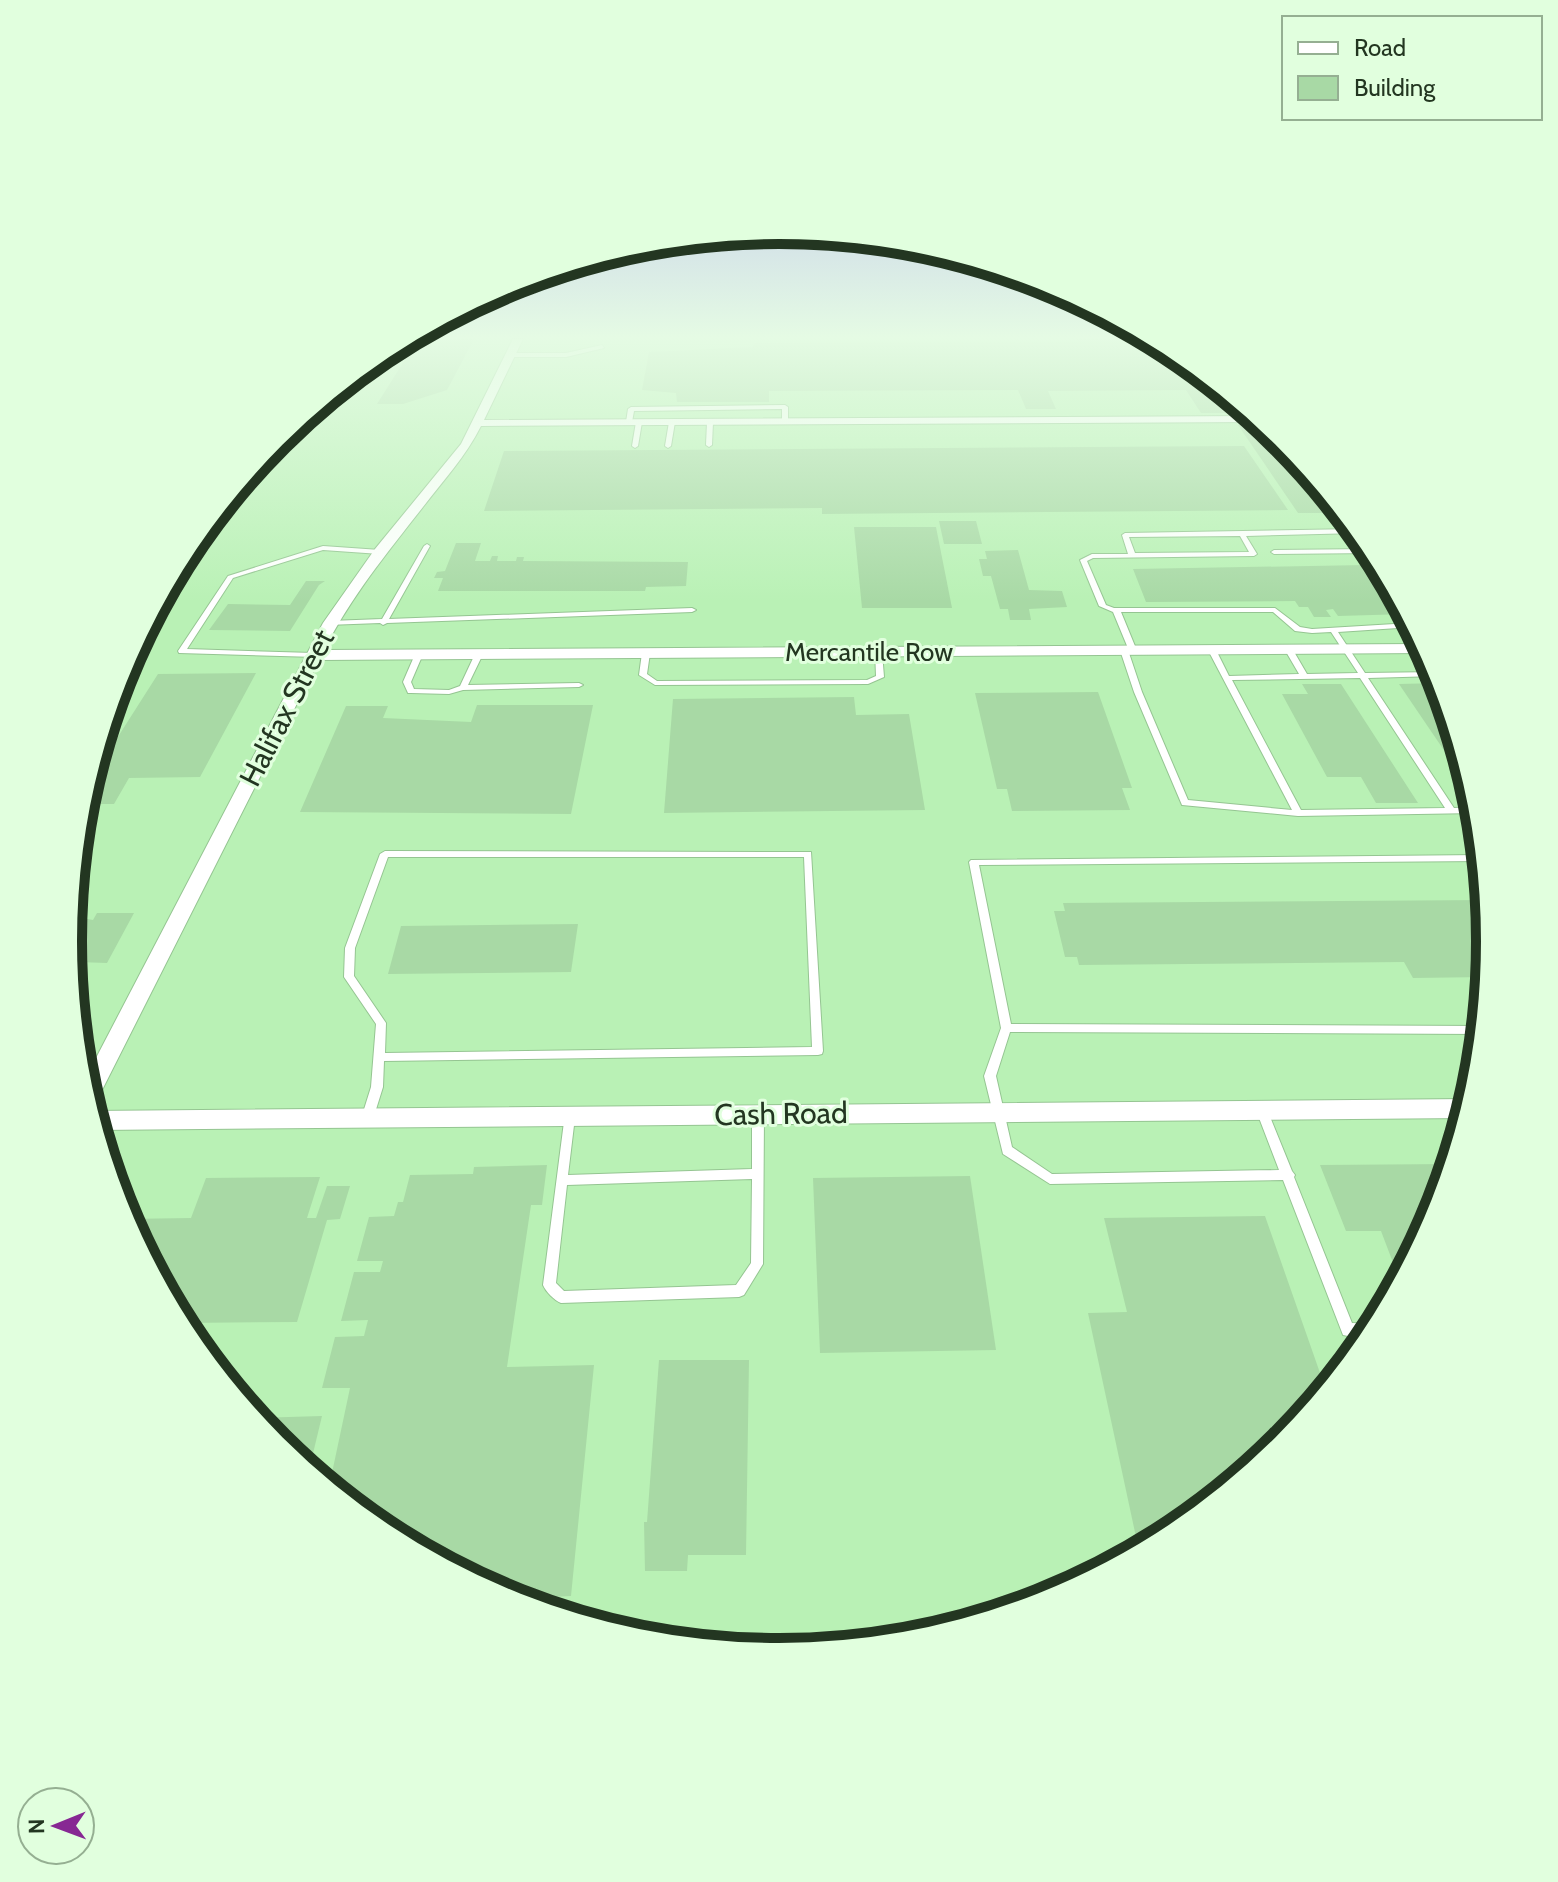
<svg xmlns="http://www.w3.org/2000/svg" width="1558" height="1882" font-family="Cabin,sans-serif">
  <rect width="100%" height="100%" fill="#c6f7c2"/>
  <!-- built -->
  <path fill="#b9f1b5" d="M405,339h748l21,11 108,89 88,107 66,123 40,134 14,138 -14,139 -40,134 -66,122 -89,108 -107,88 -123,66 -134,40 -138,14 -139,-14 -134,-40 -122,-66 -108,-89 -88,-107 -66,-123 -40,-134 -14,-138 14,-139 40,-134 66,-122 89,-108 107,-88z"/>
  <!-- building -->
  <g fill="#a8d9a5">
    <path d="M418,339h56l-27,51 -44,14h-26z"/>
    <path d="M1076,339h77l21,11 76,63h-49l-15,-23 -138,1 8,18h-30l-8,-19 -249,1v11h-92l-1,-9 -34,-3 7,-38 104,-5 1,-4 324,-1z"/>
    <path d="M1238,425h28l16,14 61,74h-45z"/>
    <path d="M1244,446l44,64 -466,4v-6l-338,3 20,-60z"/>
    <path d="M939,521h37l6,23h-38z"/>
    <path d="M854,527h82l16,81h-90z"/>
    <path d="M456,543h25l-6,18h15l2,-5h6l-1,5h19l1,-4h7l-1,4 165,1 -2,24 -40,1 -1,4h-207l5,-13h-9l3,-6 8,-1z"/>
    <path d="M1018,550l11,40 33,1 5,16 -38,2 2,11h-21l-2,-11h-8l-9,-33h-8l-4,-17h8l-2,-8z"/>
    <path d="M1360,558h17l30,56 -69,2 -5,-7 -7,1 5,7h-17l-6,-10h-9l-4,-6 -149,1 -13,-33 232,-4z"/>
    <path d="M306,581h19l-6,4 -29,46 -81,-1 19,-26 62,1z"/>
    <path d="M256,673l-56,104 -71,1 -15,26h-32l4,-17 72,-113z"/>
    <path d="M1440,683l33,109v1l-74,-109z"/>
    <path d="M1302,684h39l77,119h-42l-15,-26h-34l-45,-83h26z"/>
    <path d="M1098,692l34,96h-10l8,22 -118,1 -5,-22h-10l-22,-96z"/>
    <path d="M854,697l2,18 53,-1 16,96 -261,3 9,-114z"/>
    <path d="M477,705h116l-22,109 -271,-2 46,-106h42l-5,12 88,4z"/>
    <path d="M1486,900l4,41 -2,19h-6l5,9 -1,8 -73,1 -9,-16 -325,3 -2,-8h-12l-11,-46h11l-2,-8z"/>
    <path d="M97,913h37l-27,50 -29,-1 -7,13 -1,-59 23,4z"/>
    <path d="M578,924l-7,48 -183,2 13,-48z"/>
    <path d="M1451,1164l-15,50 -36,67 -19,-50h-35l-26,-66z"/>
    <path d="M547,1165l-5,40h-11l-24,162 87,-2 -23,231 -61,3 -126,-67 -55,-45 21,-99h-28l13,-51 29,-1 4,-16 -27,1 13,-49h26l3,-11h-26l12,-44 25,-1 4,-14h5l7,-27 63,-1 1,-7z"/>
    <path d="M970,1176l26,174 -176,3 -7,-175z"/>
    <path d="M320,1177l-13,41h9l11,-32h23l-10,33 -13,1 -30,102 -116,1 -56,-104 66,-1 15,-40z"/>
    <path d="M1265,1216l61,174 -45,54 -107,88 -35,19 -51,-238 39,-1 -23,-94z"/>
    <path d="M659,1360h90l-3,195h-58l-1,16h-42l-1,-49h3z"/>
    <path d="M322,1416l-13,54 -33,-27 -21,-25z"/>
  </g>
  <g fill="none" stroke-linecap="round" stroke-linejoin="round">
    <defs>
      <g id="service">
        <path d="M602,345l2,3 -38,9h-55l-3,-2 3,-2h55z"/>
        <path d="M785,405l3,2v14l-3,2 -3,-2v-12l-148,2 -2,11 -3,2 -3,-2 2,-13 3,-2z"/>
        <path d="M639,420l3,2 -4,24 -3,2 -3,-2 4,-24z"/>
        <path d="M672,420l3,2 -4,24 -3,2 -3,-2 4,-24z"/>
        <path d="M710,420l3,2 -1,23 -3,2 -3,-2 1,-23z"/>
        <path d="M1356,529l3,4 -113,3 11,18 -3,2 -161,2 -6,3 19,44 8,3h161l25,19 12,2 99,-6 2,4 -75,5 27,41 72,-1v4l-69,2 86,130 23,-1v6l-179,3 -116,-11 -48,-113 -14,-42 1,-2h3l4,2 14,42 46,108 104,10 -84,-160 1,-2h6l14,28 70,-2 -14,-24 4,-2 4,2 14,24 51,-1 -27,-41 -19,1 -17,-2 -22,-19h-152l16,39 -4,2h-3l-17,-41 -14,-6 -19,-46 12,-6h36l-6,-19 3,-2zM1240,536l9,16 -114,1 -6,-16zM1360,678l85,130 -144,2 -69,-130z"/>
        <path d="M427,544l3,2 -41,73 303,-11 4,2 -4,2 -305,11 -4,2 -3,-2 -53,2v-4h3l52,-2 42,-73z"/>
        <path d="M323,546l57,4 3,2 -3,2 -57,-4 -90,28 -46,71 126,4 4,2 -1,2 -137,-4 -1,-2 50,-75z"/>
        <path d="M1372,549l2,4 -100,1 -3,-2 3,-2z"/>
        <path d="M875,650h6l1,2 2,25 -16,7 -213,1 -16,-10 3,-22 4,-2 4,2 -3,21 10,7 210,-1 9,-4z"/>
        <path d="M416,652h6l1,2 -12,28 3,7 35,1 11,-4 15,-32 4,-2 4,2 -15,31 111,-2 4,2 -4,2 -116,3 -14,4 -38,-1h-3l-5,-11z"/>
        <path d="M385,851l426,1 12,199 -1,3 -4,1 -434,6 -1,26 -10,32 -2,3 -4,2 -4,-2 -2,-3 10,-32 5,-63 -32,-47 1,-29 35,-94zM388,857h416l8,190 -427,6 1,-30 -32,-47 1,-28z"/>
        <path d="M1482,855v6l-503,4 32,159 471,2 -1,8 -471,-2 -14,44 16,71 40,27 227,-4 -23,-60 2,-3 4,-2 4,2 26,64 3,4 -1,2 58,146 25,1 -7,12h-22l-5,-1 -60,-155 -233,4 -47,-30 -19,-78 17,-48 -32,-166 2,-2z"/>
        <path d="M758,1109l4,2 2,3 -1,150 -19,31 -5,2 -178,6c-7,-3 -15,-11 -18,-18l22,-171 4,-2 4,2 2,3 -7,58 184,-6v-55l2,-3zM752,1179l-1,84 -15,22 -172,6 -8,-8 11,-98z"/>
      </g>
      <g id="minor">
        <path d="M513,339h10l-39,81 770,-4 7,6 -780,4c-15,30 -38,55 -58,81 -36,46 -73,91 -99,143l1099,-6 4,9 -1108,7 -224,444 -5,1 -7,-22 240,-460 52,-74 86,-105z"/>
        <path d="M1468,1099h2l-5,19 -1368,12 -6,-19z"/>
      </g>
    </defs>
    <!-- service casing -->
    <use href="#service" stroke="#95c592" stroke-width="2"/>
    <!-- minor casing -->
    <use href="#minor" stroke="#95c592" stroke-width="2"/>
    <!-- service -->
    <use href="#service" fill="#fff" fill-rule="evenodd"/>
    <!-- minor -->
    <use href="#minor" fill="#fff" fill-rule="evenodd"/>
  </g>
  <!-- sky -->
  <linearGradient id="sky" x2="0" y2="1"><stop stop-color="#acaaf0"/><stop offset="0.56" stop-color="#e5fbe4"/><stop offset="1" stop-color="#e5fbe4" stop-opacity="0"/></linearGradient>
  <rect width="1558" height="602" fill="url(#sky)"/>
  <g text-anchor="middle" stroke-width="6" stroke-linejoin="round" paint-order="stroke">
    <!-- far-street labels -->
    <g font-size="26" fill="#233621" stroke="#e1ffde">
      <text x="869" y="661">Mercantile Row</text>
    </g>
    <!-- street labels -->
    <g font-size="30" fill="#233621" stroke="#e1ffde">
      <text transform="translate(287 708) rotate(-63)" y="10">Halifax Street</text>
      <text transform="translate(781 1114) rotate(-1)" y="10">Cash Road</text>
    </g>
  </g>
  <!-- crop -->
  <path d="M0 0H1558V1882H0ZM82 941a697 697 0 1 1 1394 0a697 697 0 1 1-1394 0Z" fill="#e1ffde" fill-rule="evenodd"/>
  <path fill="none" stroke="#233621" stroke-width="10" d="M82 941a697 697 0 1 1 1394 0a697 697 0 1 1-1394 0Z"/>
  <!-- legend -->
  <rect x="1282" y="16" width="260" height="104" fill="#e1ffde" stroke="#95af92" stroke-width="2"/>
  <rect x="1298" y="42" width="40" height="12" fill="#ffffff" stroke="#95af92" stroke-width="2"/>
  <text x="1354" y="56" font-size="24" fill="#233621">Road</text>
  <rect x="1298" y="76" width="40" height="24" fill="#a8d9a5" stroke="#95af92" stroke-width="2"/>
  <text x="1354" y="96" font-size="24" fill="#233621">Building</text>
  <!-- north arrow -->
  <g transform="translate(56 1826) rotate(269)"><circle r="38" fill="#e1ffde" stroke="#95af92" stroke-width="2"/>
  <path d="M0-6L14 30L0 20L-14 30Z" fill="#872893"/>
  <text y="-12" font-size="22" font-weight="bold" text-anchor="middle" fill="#233621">N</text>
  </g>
</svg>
